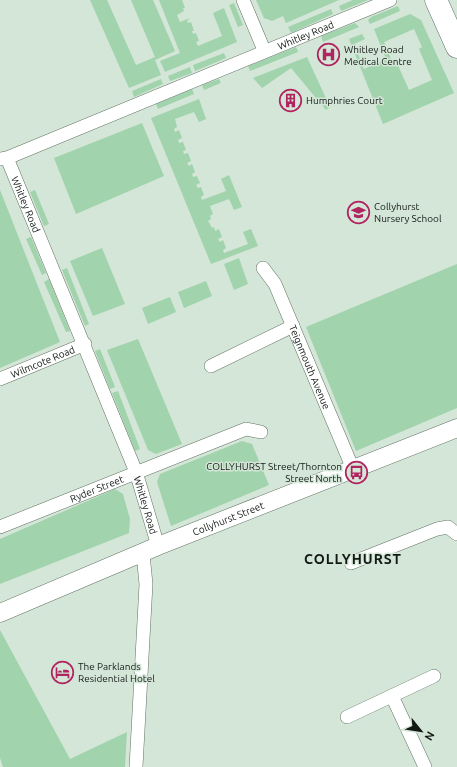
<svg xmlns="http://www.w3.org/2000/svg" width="457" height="767" font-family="Ubuntu,sans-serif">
  <rect width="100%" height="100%" fill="#d4e6d7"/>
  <!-- green -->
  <g fill="#a1d3ac" fill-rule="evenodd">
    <path d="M90,0h17l29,65 19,-8 -24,-57h22l22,51 -20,9 6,15 -32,13z"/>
    <path d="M159,0h23l3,8h-2l1,3 -7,4 3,7 10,-4 -3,3 1,2 3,-1 3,9h-2l1,3 3,-1 3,8 -3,1 2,4 24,-10 -9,-23 11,-5 13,34 -72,30 -5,-11 20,-8z"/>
    <path d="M256,0h83l-53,23 -3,-7 -11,5 -8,-3z"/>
    <path d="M353,0h15l-27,11 -2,-5z"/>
    <path d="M234,3l9,22 -5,2 -9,-22z"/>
    <path d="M398,6l2,5 -30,13 -2,-4 3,-3z"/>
    <path d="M331,9l2,5 -42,19 -3,-6z"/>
    <path d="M410,14l11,6 33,73 -71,31 -34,-85 13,-5 3,5 -11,5 10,25 22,-10 -12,-30zM414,29l8,18 -3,2 13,31 -23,10 -12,-27 -4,1 -9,-22z"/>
    <path d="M355,23l4,4 -36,15 -2,-6z"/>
    <path d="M296,47l2,5 -48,19 -2,-5z"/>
    <path d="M224,53l2,5 -31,13 -2,-6z"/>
    <path d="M307,57l23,50 -4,3 -35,-42 -29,20 -9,-10z"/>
    <path d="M190,67l2,6 -22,8 -2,-5z"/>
    <path d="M161,79l2,5 -29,13 -2,-6z"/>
    <path d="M219,79l2,4 -17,7 -2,-5z"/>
    <path d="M192,89l2,5 -36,15 -2,-5z"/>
    <path d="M199,99l7,20 -7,3 -5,-10 -19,7 2,8 -3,2 1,3 4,-2 3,8 -4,2 1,3 4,-1 3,8 -3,1 1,3 4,-1 3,8 -4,2 2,3 3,-2 3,8 -3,2 1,3 4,-1 3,7 -4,2 2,3 3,-1 3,8 -3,2 1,3 24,-9 -5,-12 8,-4 13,32 -8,3 -5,-11 -19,7 3,8 -3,2 1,3 -3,2 4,7 2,-1 1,4 4,-2 3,8 -4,2 2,3 3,-2 3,8 -3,2 1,3 24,-9 -5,-12 8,-3 7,17 -47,18 -60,-146z"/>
    <path d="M142,123l22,53 -88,38 -22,-56z"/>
    <path d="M0,190l60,152 -60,26z"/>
    <path d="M35,190l14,34 -5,2 -14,-34z"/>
    <path d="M31,237l15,36 -4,2 -16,-36z"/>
    <path d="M102,248l23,56 -32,12 -23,-55z"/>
    <path d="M239,258l9,26 -14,6 -10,-26z"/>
    <path d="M457,264v144l-101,43 -50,-124z"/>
    <path d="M67,268l22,56 -4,2 -23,-56z"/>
    <path d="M49,279l21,52 -4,1 -22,-50z"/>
    <path d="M206,281l6,15 -28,12 -6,-16z"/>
    <path d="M170,297l6,15 -28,12 -6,-16z"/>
    <path d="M138,339l44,105 -26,10 -8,-4 -41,-100z"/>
    <path d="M100,349l15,38 -5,2 -15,-38z"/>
    <path d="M118,391l22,58 -5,2 -23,-58z"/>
    <path d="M242,441l10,3 17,41 -98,41 -14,-44 3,-8z"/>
    <path d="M115,489l8,5 7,25 -1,14 -129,51v-45z"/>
    <path d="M0,630l70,129 57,-27 -2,35h-122l-3,-9z"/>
  </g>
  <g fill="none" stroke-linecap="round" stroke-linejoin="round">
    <defs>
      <g id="street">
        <path d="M243,0l21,50"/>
        <path id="s1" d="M7,158l129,314 22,74"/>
        <path id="s2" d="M0,159l7,-1 383,-158"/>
        <path id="s3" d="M263,268l12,16 78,185"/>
        <path d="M211,366l82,-40"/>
        <path id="s4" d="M0,379l85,-35"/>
        <path id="s5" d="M0,527l246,-98 15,3"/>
        <path d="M351,563l86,-34 11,-2 9,7"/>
        <path d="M392,696l33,71"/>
        <path d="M347,717l87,-41"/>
        <path d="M136,767l10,-183 -3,-30"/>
      </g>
      <g id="secondary">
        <path id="s6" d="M0,613l158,-67 299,-118"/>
      </g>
      <path id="highway" d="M436,0l21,47"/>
    </defs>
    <!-- street casing -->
    <use href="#street" stroke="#627366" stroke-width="14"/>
    <!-- secondary casing -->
    <use href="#secondary" stroke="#627366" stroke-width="19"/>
    <!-- highway casing -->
    <use href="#highway" stroke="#627366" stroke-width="23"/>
    <!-- street -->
    <use href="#street" stroke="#fff" stroke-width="13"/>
    <!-- secondary -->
    <use href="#secondary" stroke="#fff" stroke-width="18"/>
    <!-- highway -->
    <use href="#highway" stroke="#fff" stroke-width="22"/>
  </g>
  <!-- icons -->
  <defs>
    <symbol id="hospital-ring" viewBox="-11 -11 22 22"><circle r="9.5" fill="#d4e6d7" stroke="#b0245f" stroke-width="1.5"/><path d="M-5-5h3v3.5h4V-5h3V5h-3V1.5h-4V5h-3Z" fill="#b0245f"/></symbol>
    <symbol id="building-ring" viewBox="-11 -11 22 22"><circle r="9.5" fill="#d4e6d7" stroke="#b0245f" stroke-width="1.5"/><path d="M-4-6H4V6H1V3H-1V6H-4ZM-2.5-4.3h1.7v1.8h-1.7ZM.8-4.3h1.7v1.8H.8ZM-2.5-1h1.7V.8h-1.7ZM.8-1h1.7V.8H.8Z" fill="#b0245f"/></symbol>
    <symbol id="school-ring" viewBox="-11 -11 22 22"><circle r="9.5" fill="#d4e6d7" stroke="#b0245f" stroke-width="1.5"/><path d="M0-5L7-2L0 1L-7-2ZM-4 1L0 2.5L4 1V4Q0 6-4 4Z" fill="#b0245f"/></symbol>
    <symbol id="bus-ring" viewBox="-11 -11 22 22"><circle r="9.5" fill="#d4e6d7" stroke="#b0245f" stroke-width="1.5"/><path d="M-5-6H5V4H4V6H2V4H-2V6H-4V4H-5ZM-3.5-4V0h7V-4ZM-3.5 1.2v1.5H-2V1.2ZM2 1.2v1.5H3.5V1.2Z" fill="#b0245f"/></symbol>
    <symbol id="hotel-ring" viewBox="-11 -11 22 22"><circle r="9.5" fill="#d4e6d7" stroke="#b0245f" stroke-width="1.5"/><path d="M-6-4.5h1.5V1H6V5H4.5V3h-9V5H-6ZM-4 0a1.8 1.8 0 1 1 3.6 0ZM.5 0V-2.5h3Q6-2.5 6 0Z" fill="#b0245f"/></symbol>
  </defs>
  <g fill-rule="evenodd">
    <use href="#hospital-ring" x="316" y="42" width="25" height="25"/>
    <use href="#building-ring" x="278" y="88" width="25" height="25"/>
    <use href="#school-ring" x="346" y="200" width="25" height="25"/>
    <use href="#bus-ring" x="344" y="460" width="25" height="25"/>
    <use href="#hotel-ring" x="50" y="660" width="25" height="25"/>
  </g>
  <g text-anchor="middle" stroke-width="3" stroke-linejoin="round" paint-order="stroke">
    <!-- street labels -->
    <g font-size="10" fill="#131a15" stroke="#d4e6d7">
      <text dy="4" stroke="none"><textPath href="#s2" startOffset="330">Whitley Road</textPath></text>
      <text dy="4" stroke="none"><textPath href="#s1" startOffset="50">Whitley Road</textPath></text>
      <text dy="4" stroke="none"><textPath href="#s4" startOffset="46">Wilmcote Road</textPath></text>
      <text dy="4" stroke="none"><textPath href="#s3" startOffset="110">Teignmouth Avenue</textPath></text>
      <text dy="4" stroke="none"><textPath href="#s5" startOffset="104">Ryder Street</textPath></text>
      <text dy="4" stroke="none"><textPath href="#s1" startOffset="374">Whitley Road</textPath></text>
      <text dy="4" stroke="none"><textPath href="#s6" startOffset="247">Collyhurst Street</textPath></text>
    </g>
    <!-- poi labels -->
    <g font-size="10" fill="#131a15" stroke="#d4e6d7" text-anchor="start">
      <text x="344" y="53">Whitley Road<tspan x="344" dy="12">Medical Centre</tspan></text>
      <text x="306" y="104">Humphries Court</text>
      <text x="374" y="210">Collyhurst<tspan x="374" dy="12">Nursery School</tspan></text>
      <text x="342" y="470" text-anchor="end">COLLYHURST Street/Thornton<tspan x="342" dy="12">Street North</tspan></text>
      <text x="78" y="670">The Parklands<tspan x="78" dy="12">Residential Hotel</tspan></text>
    </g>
    <!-- district labels -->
    <g font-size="14" font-weight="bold" letter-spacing="1" fill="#131a15" stroke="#d4e6d7">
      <text x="353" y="564">COLLYHURST</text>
    </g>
  </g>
  <!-- north arrow -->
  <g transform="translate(421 731) rotate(120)" stroke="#d4e6d7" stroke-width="3" paint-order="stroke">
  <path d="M0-3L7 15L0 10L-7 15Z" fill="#131a15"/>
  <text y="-6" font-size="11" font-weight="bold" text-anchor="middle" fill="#131a15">N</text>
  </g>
</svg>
